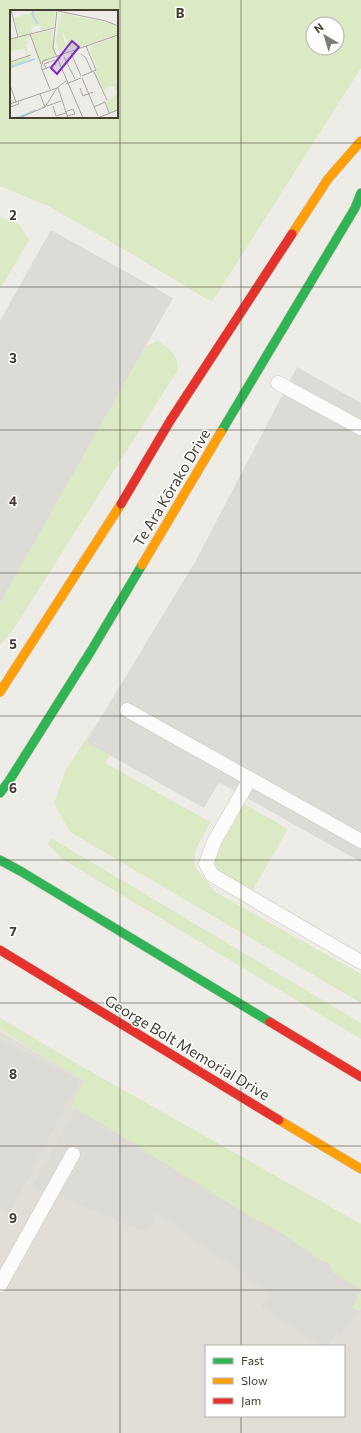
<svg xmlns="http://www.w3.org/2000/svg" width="361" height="1433" font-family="Commissioner,sans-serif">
  <rect width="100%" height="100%" fill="#eeece6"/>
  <!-- industrial -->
  <path fill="#e1ddd7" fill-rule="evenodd" d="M0,1031l85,50 -14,25 290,157v170h-361zM206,1346h138v70h-138z"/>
  <!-- green -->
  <g fill="#dbeac4" fill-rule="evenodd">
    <path d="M0,0h361v68l-149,234 -92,-55 -72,-41 -48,-20zM11,11h106v106h-106zM313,24h24v24h-24z"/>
    <path d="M0,217l20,8 9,15 -29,49z"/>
    <path d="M158,341c11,7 22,15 19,30l-164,259 -13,15v-42l146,-257z"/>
    <path d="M96,723l-10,19 24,13 -5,8 105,59 -14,27 -2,12 2,7 19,24 146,82v29l-291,-171 -16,-29 11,-31z"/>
    <path d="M241,802l47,27 -37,64 -33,-22 -5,-14z"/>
    <path d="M51,838l310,185v16l-299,-180 -14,-15z"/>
    <path d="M0,1018l88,52 273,154v85l-3,2 -6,-4 9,-17 -27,-17 -5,-9 -10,-5 -36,-25 -35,-19 -177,-109 13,-25 -84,-51z"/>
  </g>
  <!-- parking -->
  <g fill="#dddbd6">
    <path d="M51,230l122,68 -173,305v-282z"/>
    <path d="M297,367l64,36v459l-141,-79 -2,1 -14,24 -118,-66 109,-180z"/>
    <path d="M0,1039l79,41 -69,133 -10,-6z"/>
    <path d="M76,1108l172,107 35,19 36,25 10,5 5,9 27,17 -9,17 6,4 -17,26 -6,-4 -7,13h-7l-60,-39 10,-13 -114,-81 -11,19 -82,-34 -32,-11z"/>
  </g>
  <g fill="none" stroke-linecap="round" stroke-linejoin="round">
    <defs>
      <g id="lane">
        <path d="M278,383l83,45"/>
        <path d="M127,710l234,131"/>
        <path d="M250,779l-36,63 -8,22 6,11 149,87"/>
        <path d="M0,1285l73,-131"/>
      </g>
      <g id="fast">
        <path d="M221,432l134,-224 6,-15"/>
        <path d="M0,793l9,-12 82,-130 51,-86"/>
        <path d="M0,860l22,12 248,150"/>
      </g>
      <g id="slow">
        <path d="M292,234l36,-55 33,-38"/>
        <path d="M142,565l79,-133"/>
        <path d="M0,692l121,-188"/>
        <path d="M279,1120l82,49"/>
      </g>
      <g id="jam">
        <path d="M121,504l49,-83 122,-187"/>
        <path d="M0,950l279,170"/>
        <path d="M270,1022l91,55"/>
      </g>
    </defs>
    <!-- lane casing -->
    <use href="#lane" stroke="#cac8c2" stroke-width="15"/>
    <!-- fast casing -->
    <use href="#fast" stroke="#cdc9bd" stroke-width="10"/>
    <!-- slow casing -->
    <use href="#slow" stroke="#cdc9bd" stroke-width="10"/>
    <!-- jam casing -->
    <use href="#jam" stroke="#cdc9bd" stroke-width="10"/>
    <!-- lane -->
    <use href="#lane" stroke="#fcfcfb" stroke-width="14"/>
    <!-- fast -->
    <use href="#fast" stroke="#30b455" stroke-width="9"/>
    <!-- slow -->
    <use href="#slow" stroke="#ff9f0a" stroke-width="9"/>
    <!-- jam -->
    <use href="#jam" stroke="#e5322d" stroke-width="9"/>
  </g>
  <!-- grid -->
  <path fill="none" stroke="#433d32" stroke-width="1" stroke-opacity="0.55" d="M120,0v1433M241,0v1346M0,143h361M0,287h361M0,430h361M0,573h361M0,716h361M0,860h361M0,1003h361M0,1146h361M0,1290h361M241,1416v17"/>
  <g text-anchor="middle" stroke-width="3" stroke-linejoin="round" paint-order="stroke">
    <!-- street labels -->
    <g font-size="15" fill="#433d32" stroke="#fff">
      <text transform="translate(172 488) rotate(-59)" y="5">Te Ara Kōrako Drive</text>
      <text transform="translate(187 1048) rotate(31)" y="5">George Bolt Memorial Drive</text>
    </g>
  </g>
  <!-- overview -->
  <g transform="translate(10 10)">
    <rect width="108" height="108" fill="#eeece6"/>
    <path d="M31,0h15l-3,17 -12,3 -1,-5 -9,2 1,6 -13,3 -5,-18zM50,3l49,10 9,4v7l-47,16 -9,-19 2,10 5,5 -7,3 -1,3 9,-1 -7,2 -4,-2 -3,-10zM42,20l3,26 -16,9 -8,-29 -6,4 4,1 -3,4 5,16 -21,8v-6l17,-6 -3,-9 -14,4v-13zM108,26v74l-8,3 -4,-11 11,-8 -3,-8 -11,4 -8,-17 2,-5 -8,-21z" fill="#dbeac4"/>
    <path fill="none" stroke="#b4d6ee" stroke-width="2" d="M24,0l-2,4 6,10M0,57l25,-8M7,108l19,-8"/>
    <path fill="none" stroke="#aaa69e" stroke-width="1" d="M1,0l7,27M47,0l-4,38 30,70M48,1l48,10 12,5M20,24l11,30M0,29l44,-11M61,43l10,23M71,44l5,4 6,14M54,47l11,22M0,52l21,-7M36,58l-2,-4 11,-4M32,60l14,-6M84,62l13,28M72,66l14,-6 -10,-24M72,68l16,38M56,74l15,-6M0,75l6,17M48,78l10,30M70,78l3,8 10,-4M40,79l-9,-22 2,-6 75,-26M30,84l5,13M0,94l47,-16M37,96l14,-5M43,96l3,10 10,-3M0,97l9,-3 -1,-3M84,97l11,-5 4,11M55,102l8,-3 2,5 -8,2M9,108l26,-11 12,-19 9,-7M87,108l21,-8"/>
    <path fill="#7b2cbf" fill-opacity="0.15" stroke="#7b2cbf" stroke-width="2" d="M62,31l7,6 -22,27 -6,-6z"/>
    <rect width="108" height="108" fill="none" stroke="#433d32" stroke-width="2"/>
  </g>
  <g font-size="13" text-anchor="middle" font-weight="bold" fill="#433d32" stroke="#fff" stroke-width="3" stroke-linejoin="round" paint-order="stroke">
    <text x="180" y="18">B</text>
    <text x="13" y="220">2</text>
    <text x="13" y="363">3</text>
    <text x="13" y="506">4</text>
    <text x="13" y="649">5</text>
    <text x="13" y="793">6</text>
    <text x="13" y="936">7</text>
    <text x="13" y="1079">8</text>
    <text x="13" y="1223">9</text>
  </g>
  <!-- legend -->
  <rect x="205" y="1345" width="140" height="72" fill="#ffffff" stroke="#b4b1ad"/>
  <rect x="213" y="1358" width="20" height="6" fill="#30b455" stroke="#b4b1ad"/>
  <text x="241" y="1365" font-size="12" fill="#433d32">Fast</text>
  <rect x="213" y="1378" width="20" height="6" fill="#ff9f0a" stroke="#b4b1ad"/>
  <text x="241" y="1385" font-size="12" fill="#433d32">Slow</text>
  <rect x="213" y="1398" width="20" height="6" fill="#e5322d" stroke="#b4b1ad"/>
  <text x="241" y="1405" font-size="12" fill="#433d32">Jam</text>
  <!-- north arrow -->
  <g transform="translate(325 36) rotate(322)"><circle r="19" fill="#ffffff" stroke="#b4b1ad"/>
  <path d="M0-3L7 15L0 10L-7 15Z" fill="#7f7a71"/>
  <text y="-6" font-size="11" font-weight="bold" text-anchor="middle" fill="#433d32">N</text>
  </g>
</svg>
